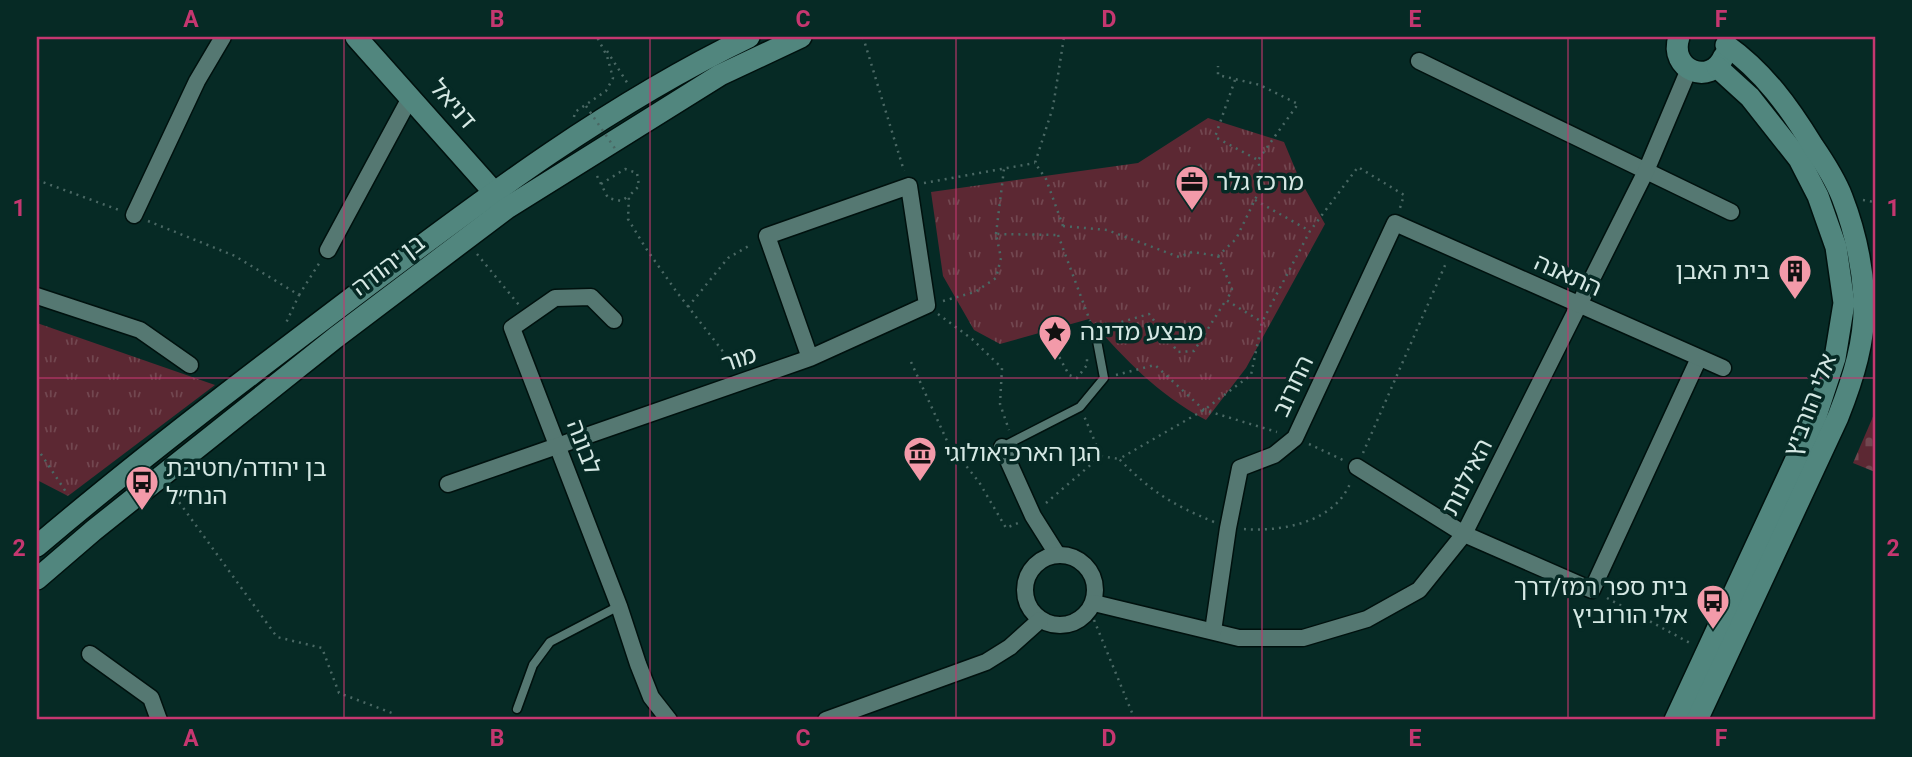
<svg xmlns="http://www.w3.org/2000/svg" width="1912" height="757" font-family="Roboto,'Noto Sans Hebrew',sans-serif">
  <defs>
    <pattern id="cemetery-stones" width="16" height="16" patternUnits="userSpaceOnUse" patternTransform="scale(1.75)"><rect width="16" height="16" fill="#5c2833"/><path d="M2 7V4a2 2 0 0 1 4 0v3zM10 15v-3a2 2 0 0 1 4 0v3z" fill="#724750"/></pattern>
    <pattern id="park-tufts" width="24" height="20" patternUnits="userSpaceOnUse" patternTransform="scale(1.75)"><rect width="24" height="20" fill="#5c2833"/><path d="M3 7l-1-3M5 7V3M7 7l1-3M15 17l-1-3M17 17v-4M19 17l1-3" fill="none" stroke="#724750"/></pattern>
  </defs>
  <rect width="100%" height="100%" fill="#062a25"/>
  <!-- cemetery -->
  <path fill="url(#cemetery-stones)" d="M1875,412v60l-22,-9z"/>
  <!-- park -->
  <g fill="url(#park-tufts)">
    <path d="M1208,118l76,24 15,36 26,46 -79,144 -40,52c-50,-27 -79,-59 -117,-101l-89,25 -26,-14 -31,-54 -12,-84 207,-29z"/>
    <path d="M37,323l178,62 -147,111 -31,-16z"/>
  </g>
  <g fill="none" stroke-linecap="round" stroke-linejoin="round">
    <defs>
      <g id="lane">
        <path d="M1002,447l78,-40 24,-29 -9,-48"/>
        <path d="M517,709l16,-44 17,-23 69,-36"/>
      </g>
      <g id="street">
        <path d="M1419,61l312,151"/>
        <path d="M134,215l63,-134 26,-44"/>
        <path d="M328,250l83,-154"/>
        <path d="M37,296l103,34 50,35"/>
        <path d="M614,320l-23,-23 -36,1 -43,30 107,278 19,58 13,33 18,23"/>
        <path d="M1002,447l31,69 24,38"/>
        <path d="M1357,467l107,67 128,56 107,-232"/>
        <path d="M448,484l362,-126 117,-53 -18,-119 -142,50 43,122"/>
        <circle cx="1060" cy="590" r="35"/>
        <path d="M1094,603l145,35h64l64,-19 52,-29 45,-56 182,-363 43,-102"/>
        <path d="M1213,631l15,-103 12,-60 34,-13 21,-17 100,-215 328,145"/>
        <path d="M90,654l61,44 8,22"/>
        <path d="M826,720l160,-58 24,-15 30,-27"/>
      </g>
      <g id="secondary">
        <path d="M356,37l145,163"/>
        <path d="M1679,37c-11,33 32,50 45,19"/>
        <path d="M37,546c106,-90 217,-174 328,-258 122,-92 245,-184 384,-251"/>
        <path d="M37,579l57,-49 241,-192 172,-130 213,-133 81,-38"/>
        <path d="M1675,720l141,-304 19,-58 9,-55 -8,-56 -18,-51 -19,-37 -49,-62 -33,-30"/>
        <path d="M1697,720l141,-303c15,-38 28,-78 26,-120 -2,-33 -10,-69 -22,-100 -7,-18 -18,-35 -29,-51 -24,-39 -49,-74 -87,-101"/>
      </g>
    </defs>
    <!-- lane casing -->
    <use href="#lane" stroke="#00110e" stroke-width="11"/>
    <!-- street casing -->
    <use href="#street" stroke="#00110e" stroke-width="19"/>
    <!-- secondary casing -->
    <use href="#secondary" stroke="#00110e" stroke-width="24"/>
    <!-- path -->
    <g stroke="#4a6864" stroke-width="2.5" stroke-dasharray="2 5" stroke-linecap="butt">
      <path d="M863,37l41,134"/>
      <path d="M607,51l21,33"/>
      <path d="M1235,80l-20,57 43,23"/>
      <path d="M574,117l1,-5 31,-21 7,-13 -6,-22 -10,-19"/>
      <path d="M597,176l11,22 13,3 8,-5"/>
      <path d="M37,180l82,30"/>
      <path d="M924,183l111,-20"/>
      <path d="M601,184l24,-15 12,4 2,13 -10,10 -1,23 17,28 31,44 59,76"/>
      <path d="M1255,200l55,31"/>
      <path d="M1863,200l11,2"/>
      <path d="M148,221l87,35 64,39 -13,28"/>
      <path d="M1063,226l44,4 72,27 13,-5 26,4 18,-17 27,-56 -5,-23 40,-56 -38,-19 -42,-10v-9"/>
      <path d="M1063,226l-17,-47 -11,-16 18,-56 11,-70"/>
      <path d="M996,234l8,-65"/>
      <path d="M1058,235l32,86"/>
      <path d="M477,254l42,51"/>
      <path d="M1218,256l14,33 -5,11"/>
      <path d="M299,295l21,-33"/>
      <path d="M943,301l32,-9 21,-14 5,-20 -5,-24 62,1"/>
      <path d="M688,307l40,-49 24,-14"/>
      <path d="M938,314l34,25 30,29 -2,36 9,26"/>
      <path d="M1108,326l41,-12 29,38 16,-1 32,-51 36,22"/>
      <path d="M1056,351l13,24 8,3 10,-13v-7"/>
      <path d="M911,362l37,81 31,39 27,46 12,-5"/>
      <path d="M1116,375l39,-10 49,45 73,22"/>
      <path d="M1309,444l36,17"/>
      <path d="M37,448l31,47"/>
      <path d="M1363,453l83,-190"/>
      <path d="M1101,456l18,3"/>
      <path d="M171,491l106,146 45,11 17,45 53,20 2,7"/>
      <path d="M1046,503l55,-47 -17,-40"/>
      <path d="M1214,522c-43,-18 -62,-30 -95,-63l85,-49 47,-35 11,-53 48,-91 48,-64 46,28 -4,13"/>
      <path d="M1244,529c39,3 92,-7 107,-48"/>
      <path d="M1607,598l83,45"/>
      <path d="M1094,620l41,100"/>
    </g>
    <!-- lane -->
    <use href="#lane" stroke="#557872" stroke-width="8"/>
    <!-- street -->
    <use href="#street" stroke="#557872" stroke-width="16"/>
    <!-- secondary -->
    <use href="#secondary" stroke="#51867e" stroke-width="21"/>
    <!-- path-bridge -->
    <path stroke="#4a6864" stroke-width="2.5" stroke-dasharray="2 5" stroke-linecap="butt" d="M586,106l30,44"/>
  </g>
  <!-- grid -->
  <path fill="none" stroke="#c53770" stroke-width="2" stroke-opacity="0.55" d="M344,37v683M650,37v683M956,37v683M1262,37v683M1568,37v683M37,378h1838"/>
  <!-- icons -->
  <defs>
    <symbol id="office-pin" viewBox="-11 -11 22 30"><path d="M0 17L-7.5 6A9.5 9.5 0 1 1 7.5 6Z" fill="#f39aa9" stroke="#062a25"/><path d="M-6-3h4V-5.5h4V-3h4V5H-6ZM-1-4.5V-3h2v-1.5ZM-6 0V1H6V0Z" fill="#111"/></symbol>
    <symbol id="building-pin" viewBox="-11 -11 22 30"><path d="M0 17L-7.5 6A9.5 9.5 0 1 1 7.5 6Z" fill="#f39aa9" stroke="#062a25"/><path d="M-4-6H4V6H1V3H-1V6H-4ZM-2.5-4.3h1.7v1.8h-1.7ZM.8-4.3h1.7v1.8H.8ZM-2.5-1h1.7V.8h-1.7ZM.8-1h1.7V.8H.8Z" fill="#111"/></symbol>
    <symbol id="sight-pin" viewBox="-11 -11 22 30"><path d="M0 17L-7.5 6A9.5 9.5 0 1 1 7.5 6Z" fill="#f39aa9" stroke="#062a25"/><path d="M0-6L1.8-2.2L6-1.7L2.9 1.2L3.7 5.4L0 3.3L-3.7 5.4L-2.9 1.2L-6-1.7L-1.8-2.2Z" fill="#111"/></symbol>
    <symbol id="museum-pin" viewBox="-11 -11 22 30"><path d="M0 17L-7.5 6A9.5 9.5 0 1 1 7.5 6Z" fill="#f39aa9" stroke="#062a25"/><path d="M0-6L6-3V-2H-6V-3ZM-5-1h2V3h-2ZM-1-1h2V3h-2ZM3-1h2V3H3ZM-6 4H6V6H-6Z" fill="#111"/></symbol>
    <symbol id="bus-pin" viewBox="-11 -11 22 30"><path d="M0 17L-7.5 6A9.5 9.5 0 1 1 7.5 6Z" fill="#f39aa9" stroke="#062a25"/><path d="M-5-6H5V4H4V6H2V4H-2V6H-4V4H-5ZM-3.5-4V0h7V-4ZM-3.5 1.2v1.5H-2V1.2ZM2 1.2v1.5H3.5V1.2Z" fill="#111"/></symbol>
  </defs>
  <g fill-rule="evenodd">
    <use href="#office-pin" x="1173" y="163" width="38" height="52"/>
    <use href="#building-pin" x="1776" y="252" width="38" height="52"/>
    <use href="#sight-pin" x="1036" y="313" width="38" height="52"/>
    <use href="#museum-pin" x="901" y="434" width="38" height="52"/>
    <use href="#bus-pin" x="123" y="463" width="38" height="52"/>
    <use href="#bus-pin" x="1694" y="582" width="38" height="52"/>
  </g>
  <g text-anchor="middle" stroke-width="7" stroke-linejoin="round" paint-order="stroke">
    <!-- street labels -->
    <g font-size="24" fill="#d5e8e4" stroke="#062a25">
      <text transform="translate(453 104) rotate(49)" y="8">דניאל</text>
      <text transform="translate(388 265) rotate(-37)" y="8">בן יהודה</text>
      <text transform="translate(1568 275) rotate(24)" y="8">התאנה</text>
      <text transform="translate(739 359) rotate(-19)" y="8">מור</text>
      <text transform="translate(1293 386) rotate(-65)" y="8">החרוב</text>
      <text transform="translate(1810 405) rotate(-69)" y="8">אלי הורביץ</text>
      <text transform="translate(584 447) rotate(69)" y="8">לבונה</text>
      <text transform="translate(1467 477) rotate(-63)" y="8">האילנות</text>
    </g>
    <!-- poi labels -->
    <g font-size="24" fill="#d5e8e4" stroke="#062a25" text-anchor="start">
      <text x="1216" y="190">מרכז גלר</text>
      <text x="1770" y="279" text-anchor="end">בית האבן</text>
      <text x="1080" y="340">מבצע מדינה</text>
      <text x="944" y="461">הגן הארכיאולוגי</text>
      <text x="166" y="476">בן יהודה/חטיבת<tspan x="166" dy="28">הנח״ל</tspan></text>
      <text x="1688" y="595" text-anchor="end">בית ספר רמז/דרך<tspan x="1688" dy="28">אלי הורוביץ</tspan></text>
    </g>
  </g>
  <!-- border -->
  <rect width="1912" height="757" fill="none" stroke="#062a25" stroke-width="77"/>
  <rect x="38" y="38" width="1836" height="680" fill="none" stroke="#c53770" stroke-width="2.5"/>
  <g font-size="23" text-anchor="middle" font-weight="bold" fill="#c53770">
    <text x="191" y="27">A</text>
    <text x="497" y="27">B</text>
    <text x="803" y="27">C</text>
    <text x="1109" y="27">D</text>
    <text x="1415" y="27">E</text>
    <text x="1721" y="27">F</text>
    <text x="19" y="216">1</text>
    <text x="1893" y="216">1</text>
    <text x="19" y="556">2</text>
    <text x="1893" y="556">2</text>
    <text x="191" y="746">A</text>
    <text x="497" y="746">B</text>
    <text x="803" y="746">C</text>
    <text x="1109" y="746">D</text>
    <text x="1415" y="746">E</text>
    <text x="1721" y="746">F</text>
  </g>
</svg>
